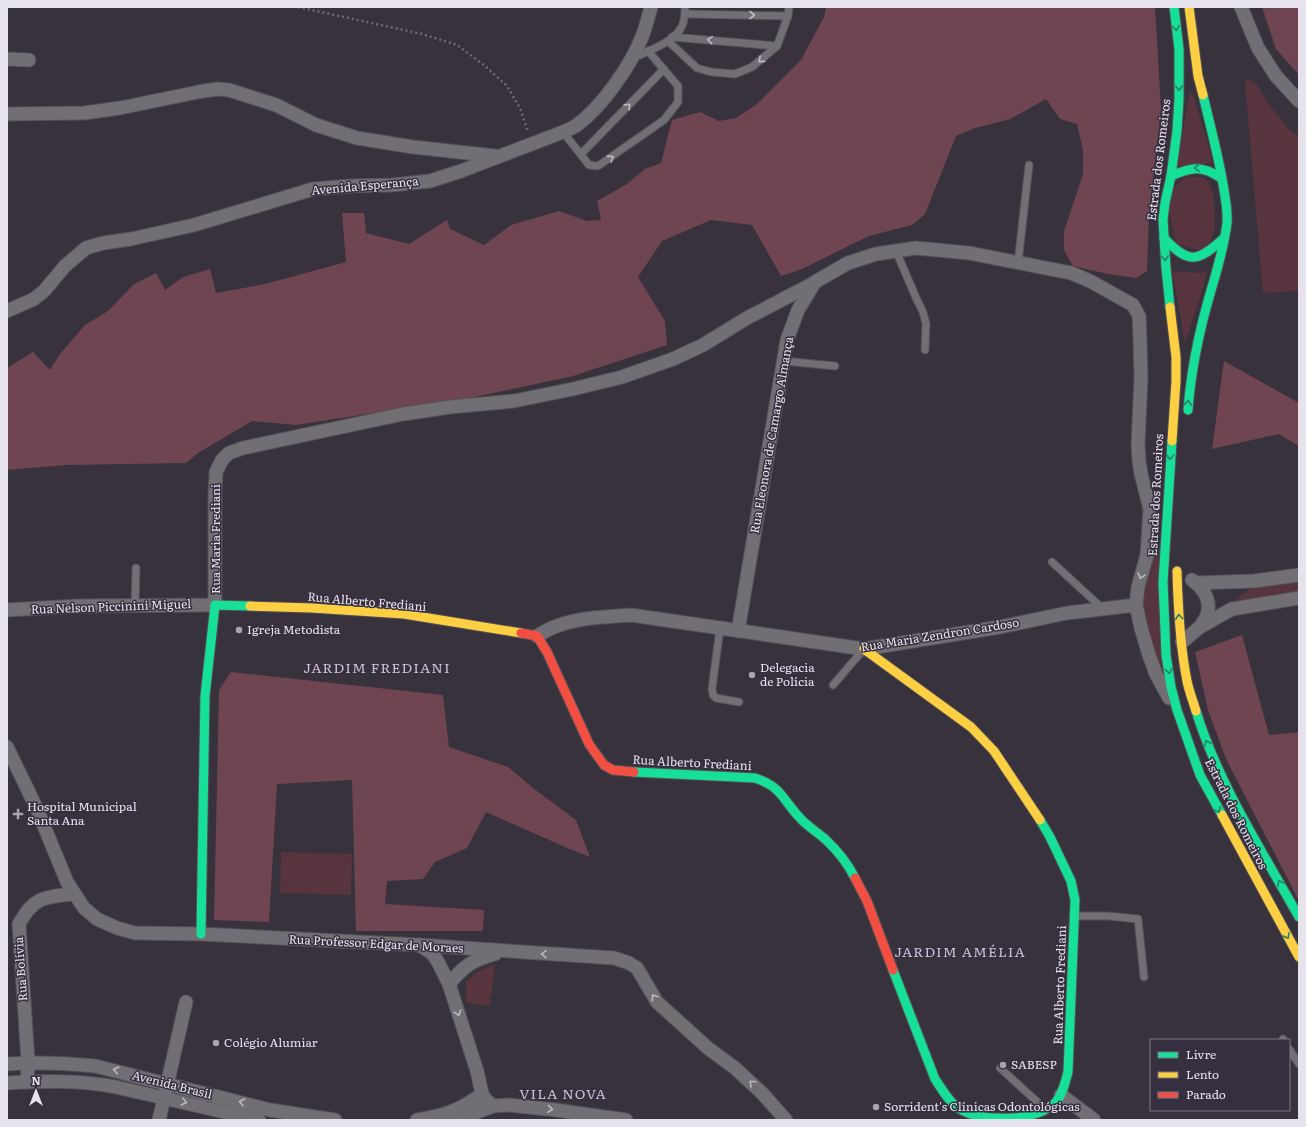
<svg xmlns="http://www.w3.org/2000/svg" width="1306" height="1127" font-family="Literata,serif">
  <rect width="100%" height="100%" fill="#37323c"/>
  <!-- green -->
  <g fill="#57343e">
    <path d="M1248,78l10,8 12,20 19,23 10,7v155l-36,2 -18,-210z"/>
    <path d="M1191,93h2l20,70 -36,4 12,-73z"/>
    <path d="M1186,177h17l8,9 3,12 1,31 -5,14 -7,8 -27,-7 -7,-33 4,-22z"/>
    <path d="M1207,270l-4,18 -18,55 -13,-72 30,2z"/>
    <path d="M1159,532l4,149 -19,-68 -2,-16 11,-54z"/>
    <path d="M1299,581v15l-68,7 19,-14z"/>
    <path d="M281,852l71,2 -1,41 -71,-2z"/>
    <path d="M495,964l-5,42 -24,-3v-21l13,-11z"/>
  </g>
  <!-- forest -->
  <g fill="#704552">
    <path d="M826,7h329l6,102 -12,105 -2,57 -11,7 -28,-4 -35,-8 -9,-16v-19l19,-57v-24l-6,-26 -17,-5 -14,-20 -36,20 -35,9 -19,8 -31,78 -13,11 -43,11 -67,33 -21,7 -29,-51 -41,-5 -49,21 -24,36 27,44 2,24 -94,31 -103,22 -174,27 -44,-4 -54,32 -12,10 -120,2 -59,5v-102l26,-16 17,18 10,-16 25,-29 23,-14 26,-27 22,-11 9,17 18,-13 27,-8 6,24 49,-9 81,-22 -4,-49h22l2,20 43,11 38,-24 3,9 34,16 27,-20 48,-14 28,10 14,-1 -4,-19 30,-17 18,-15 16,-6 11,-43 28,-8 19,9 17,-3 21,-14 44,-44 23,-43z"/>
    <path d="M1262,7h37v68l-23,-26z"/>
    <path d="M1224,361l75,42v43l-20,-12 -67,15z"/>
    <path d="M1242,635l27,100 30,-3v169l-73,-142 -18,-49 -13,-58z"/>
    <path d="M231,672l212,23 6,52 59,20 25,21 43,32 14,37 -25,-10 -79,-35 -19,36 -32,14 -12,17 -36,2 -2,23 99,6 -1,21h-127l-4,-151 -75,4 -8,138 -55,-2 5,-230z"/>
  </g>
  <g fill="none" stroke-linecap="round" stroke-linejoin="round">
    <defs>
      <g id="lane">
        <path d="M685,14l103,2"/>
        <path d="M672,37l105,9"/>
        <path d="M668,41l29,27 14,4 24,2 17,-7 25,-21 11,-30 1,-9"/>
        <path d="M633,58c15,-7 42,-16 49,-32 3,-6 3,-13 3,-19"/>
        <path d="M563,132l26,33 9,1 66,-46 14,-18v-16l-30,-35"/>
        <path d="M581,154l83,-85"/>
        <path d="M896,251l21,49 6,12 3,12 -1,26"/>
        <path d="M1018,263l11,-98"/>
        <path d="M784,361l51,5"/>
        <path d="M1052,562l51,47"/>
        <path d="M135,605l1,-37"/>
        <path d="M720,628l-8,61 1,6 3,3 23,4"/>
        <path d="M833,685l31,-36"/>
        <path d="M1077,916h31l30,3 6,58"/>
        <path d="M1283,1039v1"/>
        <path d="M1289,1049l10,15"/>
        <path d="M1000,1068l44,40"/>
      </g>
      <g id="street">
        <path d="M1241,7l17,41 18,28 23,25"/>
        <path d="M7,59l22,1"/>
        <path d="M7,114l77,-1 36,-5 83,-17 15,-2 11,1 47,15 40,20 41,13 56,9 82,9"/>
        <path d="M7,311l27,-12 10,-8 21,-25 21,-18 17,-5 28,-4 63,-14 119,-36 37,-3 42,-1 38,-4 31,-10 102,-39c4,-2 10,-4 14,-7 25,-18 54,-60 65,-88 4,-10 6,-20 9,-30"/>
        <path d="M1192,580c18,13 22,30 8,47"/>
        <path d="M1196,583l58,-2 45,-6"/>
        <path d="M7,610l70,-4 138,-1v-109l1,-24 6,-12 7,-7 14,-5 160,-34 47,-7 64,-6 59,-12 49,-12 51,-18 30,-14 44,-27 67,-35"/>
        <path d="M738,631l49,-291 11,-30 17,-28 33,-19 28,-9 40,-6 53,5 102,20 19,8 43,24 6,11 1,24 1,37 -3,68 1,16 2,13 9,35 -3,46 -9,32 -2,18 5,23 8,27 7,19 13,24"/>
        <path d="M537,636c7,-4 13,-8 20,-10 23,-9 50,-9 74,-11l233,34 136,-22 67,-14 69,-8"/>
        <path d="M1182,642l18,-15 32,-18 67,-11"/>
        <path d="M7,747l30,62 30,73 17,26 13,11 20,9 18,5 66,1 218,11 195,13 15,5 8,5 20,34 52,47 26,19 27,25 24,27"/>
        <path d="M419,945l13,8 6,9 11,22 28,87 5,23 4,6 7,6 15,-1 48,5 70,10"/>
        <path d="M449,984c15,-18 23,-24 46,-30"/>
        <path d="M7,1064c29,-2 58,-1 88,2l175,44 65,10"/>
        <path d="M27,1082l1,-20 -9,-138c15,-28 26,-27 56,-30"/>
        <path d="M7,1083c38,-2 72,-3 109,4l143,33"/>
        <path d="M1061,1095l33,25"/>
        <path d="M159,1120l27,-118"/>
        <path d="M417,1120c28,-5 42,-9 65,-26"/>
        <path d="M457,1120l36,-14"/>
      </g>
      <g id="fast">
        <path d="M1171,176c20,-9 31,-11 50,2"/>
        <path d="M1164,238c25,27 34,24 60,0"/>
        <path d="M1170,307l-4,-39 -3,-48 2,-17 6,-27 6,-45 2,-32v-50l-5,-42"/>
        <path d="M1188,410c3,-40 11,-78 22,-116 7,-24 14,-46 17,-71 1,-13 -2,-26 -4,-39 -5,-30 -13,-59 -20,-89"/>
        <path d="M1172,441l-9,141 3,73 5,32 6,23 23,65 22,40"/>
        <path d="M1196,711c22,72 66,140 103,206"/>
        <path d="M634,772l121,6c27,9 27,21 45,40 7,8 17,14 25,21 12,11 23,25 30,39"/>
        <path d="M201,934l4,-238 10,-91 35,1"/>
        <path d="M893,970l42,109c7,10 13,22 23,29 24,15 76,14 97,-5 8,-8 10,-21 13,-31l7,-172 -4,-19 -21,-44 -10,-17"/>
      </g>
      <g id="slow">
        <path d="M1189,7l9,69 5,19"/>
        <path d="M1170,307l6,50v24l-4,60"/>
        <path d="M1177,571c1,37 3,75 10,110 2,10 6,20 9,30"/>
        <path d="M250,606l62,2 92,6 117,19"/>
        <path d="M864,649l107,78 23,24 46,69"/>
        <path d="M1222,815l77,142"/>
      </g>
      <g id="jam">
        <path d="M521,633l16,3 10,16 42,92 15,21 9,5 21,2"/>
        <path d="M855,878l12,23 26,69"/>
      </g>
    </defs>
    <!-- lane casing -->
    <use href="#lane" stroke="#535057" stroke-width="9"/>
    <!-- street casing -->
    <use href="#street" stroke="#535057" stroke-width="15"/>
    <!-- fast casing -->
    <use href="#fast" stroke="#535057" stroke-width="11"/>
    <!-- slow casing -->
    <use href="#slow" stroke="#535057" stroke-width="11"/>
    <!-- jam casing -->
    <use href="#jam" stroke="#535057" stroke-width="11"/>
    <!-- path -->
    <path stroke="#6f6c73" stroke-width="2.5" stroke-dasharray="2 3" stroke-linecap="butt" d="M298,7l124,27 35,11 27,20 23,21 13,22 8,24"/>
    <!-- lane -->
    <use href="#lane" stroke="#716e74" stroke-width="7"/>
    <!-- street -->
    <use href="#street" stroke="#716e74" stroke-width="13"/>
    <!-- fast -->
    <use href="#fast" stroke="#16e098" stroke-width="9"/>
    <!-- slow -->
    <use href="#slow" stroke="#ffcf43" stroke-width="9"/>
    <!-- jam -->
    <use href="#jam" stroke="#f24e42" stroke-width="9"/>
  </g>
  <!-- one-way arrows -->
  <defs><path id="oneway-chevron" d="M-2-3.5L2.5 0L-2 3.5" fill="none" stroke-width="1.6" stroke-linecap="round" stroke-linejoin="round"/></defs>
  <g stroke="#bebac3">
    <use href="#oneway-chevron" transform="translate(752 15)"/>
    <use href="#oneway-chevron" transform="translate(710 40) rotate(-175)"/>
    <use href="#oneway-chevron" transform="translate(761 60) rotate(139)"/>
    <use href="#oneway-chevron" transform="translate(628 106) rotate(-46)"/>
    <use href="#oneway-chevron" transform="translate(611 158) rotate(-33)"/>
    <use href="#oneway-chevron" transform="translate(1141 576) rotate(106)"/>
    <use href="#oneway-chevron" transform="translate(544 954) rotate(-176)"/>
    <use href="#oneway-chevron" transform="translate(654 997) rotate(-123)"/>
    <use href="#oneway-chevron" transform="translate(458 1013) rotate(72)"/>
    <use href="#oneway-chevron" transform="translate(116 1070) rotate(-167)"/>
    <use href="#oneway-chevron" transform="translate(752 1083) rotate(-137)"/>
    <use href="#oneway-chevron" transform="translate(184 1102) rotate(13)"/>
    <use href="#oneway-chevron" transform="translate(242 1102) rotate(-166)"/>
    <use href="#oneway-chevron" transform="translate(550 1109) rotate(5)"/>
  </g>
  <g stroke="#287f67">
    <use href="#oneway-chevron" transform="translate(1176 28) rotate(83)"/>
    <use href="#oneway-chevron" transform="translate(1179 88) rotate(89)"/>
    <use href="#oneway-chevron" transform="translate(1197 168) rotate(176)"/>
    <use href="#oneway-chevron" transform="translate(1165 258) rotate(86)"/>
    <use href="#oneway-chevron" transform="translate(1188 403) rotate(-85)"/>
    <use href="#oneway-chevron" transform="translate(1170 457) rotate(94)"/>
    <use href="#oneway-chevron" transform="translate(1179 617) rotate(-95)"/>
    <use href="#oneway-chevron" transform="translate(1169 671) rotate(81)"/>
    <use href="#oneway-chevron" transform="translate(1207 743) rotate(-114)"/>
    <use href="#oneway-chevron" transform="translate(1218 810) rotate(62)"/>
    <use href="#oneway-chevron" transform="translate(1280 883) rotate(-119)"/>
    <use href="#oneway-chevron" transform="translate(1287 936) rotate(61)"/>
  </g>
  <!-- markers -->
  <g fill="#a9a5af" stroke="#362f3f" stroke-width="1.5">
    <circle cx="239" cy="630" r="4"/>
    <circle cx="752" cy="675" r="4"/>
    <path d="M16 808h4v4h4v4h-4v4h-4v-4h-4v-4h4z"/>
    <circle cx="216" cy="1043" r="4"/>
    <circle cx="1003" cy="1065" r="4"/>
    <circle cx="876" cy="1107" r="4"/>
  </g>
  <g text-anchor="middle" stroke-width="3" stroke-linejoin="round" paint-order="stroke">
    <!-- street labels -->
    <g font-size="12" fill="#e7e3ed" stroke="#362f3f">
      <text transform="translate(1159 160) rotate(-83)" y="4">Estrada dos Romeiros</text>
      <text transform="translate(365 186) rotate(-5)" y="4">Avenida Esperança</text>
      <text transform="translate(772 435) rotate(-80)" y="4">Rua Eleonora de Camargo Almança</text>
      <text transform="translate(1156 495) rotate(-87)" y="4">Estrada dos Romeiros</text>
      <text transform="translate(216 539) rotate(-90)" y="4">Rua Maria Frediani</text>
      <text transform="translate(367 602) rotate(5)" y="4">Rua Alberto Frediani</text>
      <text transform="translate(111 607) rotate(-2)" y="4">Rua Nelson Piccinini Miguel</text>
      <text transform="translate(940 635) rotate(-9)" y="4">Rua Maria Zendron Cardoso</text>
      <text transform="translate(692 763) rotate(3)" y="4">Rua Alberto Frediani</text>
      <text transform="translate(1236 814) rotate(63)" y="4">Estrada dos Romeiros</text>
      <text transform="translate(376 944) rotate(3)" y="4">Rua Professor Edgar de Moraes</text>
      <text transform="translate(21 969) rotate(-94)" y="4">Rua Bolívia</text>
      <text transform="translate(1060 985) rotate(-88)" y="4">Rua Alberto Frediani</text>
      <text transform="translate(172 1085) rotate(14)" y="4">Avenida Brasil</text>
    </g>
    <!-- poi labels -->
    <g font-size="12" fill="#e7e3ed" stroke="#362f3f" text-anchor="start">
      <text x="247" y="634">Igreja Metodista</text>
      <text x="760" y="672">Delegacia<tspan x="760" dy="14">de Polícia</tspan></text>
      <text x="27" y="811">Hospital Municipal<tspan x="27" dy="14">Santa Ana</tspan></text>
      <text x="224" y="1047">Colégio Alumiar</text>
      <text x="1011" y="1069">SABESP</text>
      <text x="884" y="1111">Sorrident's Clínicas Odontológicas</text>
    </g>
    <!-- quarter labels -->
    <g font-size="14" letter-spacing="1" fill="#c9c0d4" stroke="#362f3f">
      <text x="377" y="673">JARDIM FREDIANI</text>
      <text x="960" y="957">JARDIM AMÉLIA</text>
      <text x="563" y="1099">VILA NOVA</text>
    </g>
  </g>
  <!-- border -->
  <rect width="1306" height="1127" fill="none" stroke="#e7e3ed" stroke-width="16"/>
  <!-- legend -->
  <rect x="1150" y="1039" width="140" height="72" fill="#362f3f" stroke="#7d7785"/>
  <rect x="1158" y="1052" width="20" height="6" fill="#16e098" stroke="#7d7785"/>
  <text x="1186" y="1059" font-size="12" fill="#e7e3ed">Livre</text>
  <rect x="1158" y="1072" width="20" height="6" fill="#ffcf43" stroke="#7d7785"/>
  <text x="1186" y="1079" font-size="12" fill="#e7e3ed">Lento</text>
  <rect x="1158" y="1092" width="20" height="6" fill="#f24e42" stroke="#7d7785"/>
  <text x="1186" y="1099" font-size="12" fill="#e7e3ed">Parado</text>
  <!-- north arrow -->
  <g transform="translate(36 1091)" stroke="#362f3f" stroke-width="3" paint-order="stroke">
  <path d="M0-3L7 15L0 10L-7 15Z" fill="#e7e3ed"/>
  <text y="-6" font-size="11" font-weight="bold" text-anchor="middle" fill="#e7e3ed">N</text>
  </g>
</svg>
